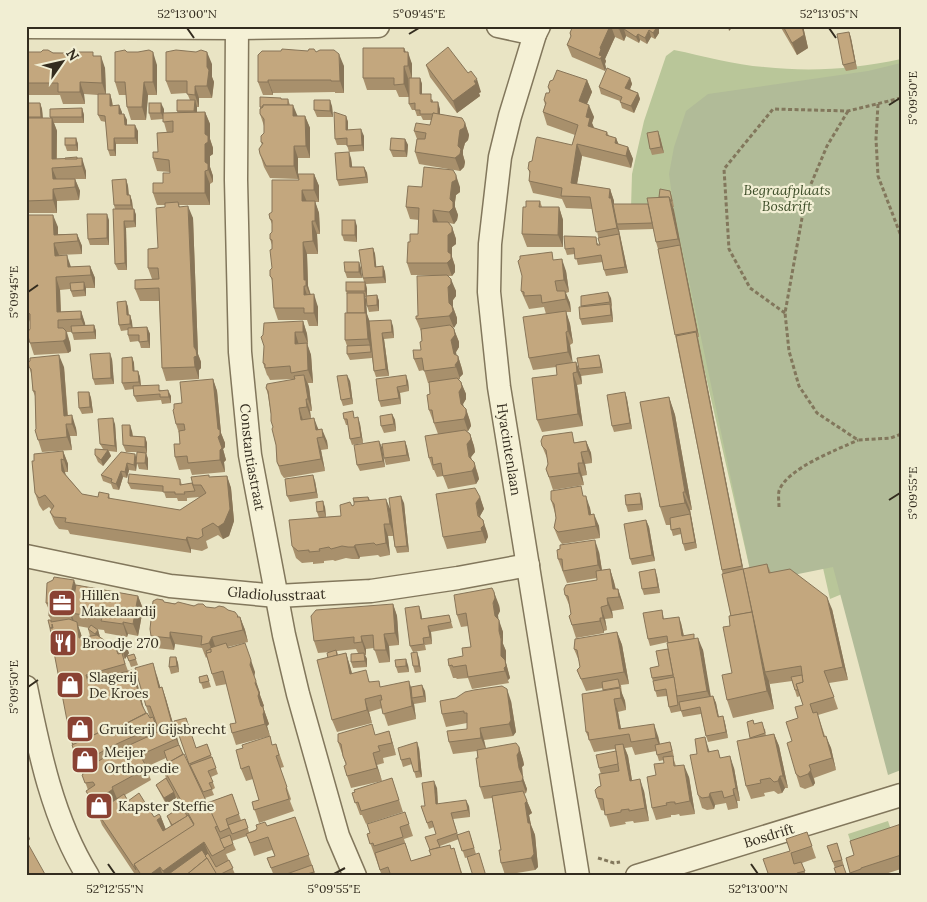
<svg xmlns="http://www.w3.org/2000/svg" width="927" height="902" font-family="Lora,serif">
  <rect width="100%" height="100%" fill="#e9e4c4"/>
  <!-- green -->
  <g fill="#b9c699">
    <path d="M674,50c30,6 60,15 90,17 48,5 90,2 137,-8v18l-54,414 54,279 -59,-176 -12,5 -7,-31 -70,15 -85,-373 -37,-2 1,-34 12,-53 22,-65z"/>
    <path d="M888,821l3,9 -40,13 -3,-9z"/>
  </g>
  <!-- cemetery -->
  <path fill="#b1bb98" d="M901,63v707l-13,5 -55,-208 -80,16 -79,-373 -5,-36 5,-27 12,-36 22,-17 160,-23z"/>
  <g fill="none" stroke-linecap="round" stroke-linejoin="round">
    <defs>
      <g id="minor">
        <path id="s1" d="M237,26l-1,154 4,172 10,103 34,180 14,59 40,142 17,40"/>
        <path d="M498,26l37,8"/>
        <path id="s2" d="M539,26l-4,8 -25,82 -10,41 -10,87 -1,48 10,95 79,489"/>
        <path d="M26,27l211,1 141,-2"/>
        <path id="s3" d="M26,556l144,30 107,10 94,-5 87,-13 70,-13"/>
        <path d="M26,687c13,64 27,133 62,189"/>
        <path id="s4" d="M637,876l264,-81"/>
      </g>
    </defs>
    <!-- minor casing -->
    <use href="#minor" stroke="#82775c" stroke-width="25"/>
    <!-- path -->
    <g stroke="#82775c" stroke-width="3" stroke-dasharray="4 2.5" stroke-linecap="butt">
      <path d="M878,104l-2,35 2,37 23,60"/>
      <path d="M848,111l-21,35 -16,38 -9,34 -17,95 4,38 10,35 18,27 41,27 33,-2 10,-4"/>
      <path d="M785,313l-35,-25 -21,-39 -5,-80 49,-60 75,2 53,-13"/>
      <path d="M779,507c0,-5 -1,-11 0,-16 8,-23 58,-41 79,-51"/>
      <path d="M598,858l16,5 6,-1"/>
    </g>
    <!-- minor -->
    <use href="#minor" stroke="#f5f1d6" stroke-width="22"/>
  </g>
  <!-- wall -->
  <g fill="#a8906c" fill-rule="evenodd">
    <path d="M576,26h49v1l34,2v4l-4,6 -4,-2 -4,7 -7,-4 -1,3 -13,-7 -2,5 -9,-4 -10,22 1,2 -1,3 1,4 -1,3 -33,-14 -5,-12 4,-8 -1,-4z"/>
    <path d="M780,26h23l5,22 -11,7z"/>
    <path d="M849,32l2,6 6,31 -11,2 -3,-6z"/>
    <path d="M404,48l8,16v14h8l2,6v10l11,6v2l7,7v5l25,9 4,12 -1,5 -3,3 -2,7v5l2,7 -1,5 -4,4 -41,-7 -4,-12 2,-13 -3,-8 16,-6 2,-5h-9l-2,-4h-4l-2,-6h-3l-3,-6v-26v19h-10l-3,-7h-29l-4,-12z"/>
    <path d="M26,52l40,1 12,-1 16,4 11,12 1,26h4l2,7 1,5 6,-1 3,9h2l3,6v5l11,6v13h-22v12h-6l-2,-6 -2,-28 -5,-1 -3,-6v-20l-14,-1 1,10h-22l-3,-9h-34z"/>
    <path d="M127,52l30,13v30h-9l-2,25h-15l-4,-13 -1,-12h-7l-4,-13z"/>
    <path d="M316,52l28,14v27h-9v-1l-62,1v2h-10l-5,-13z"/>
    <path d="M212,64v13l2,5 -2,16h-13v9h-2v5h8l5,12v15l3,9v6l-3,2v11l3,9v6l-3,2v21h-31l1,2 13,11 5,136 3,8v6l-2,2v9l-33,2 -4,-13 -3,-67h-19l-5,-12 17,-10 -4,-11 10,-20 7,-41v-2h-8l-4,-12 10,-10 7,-10v-1l-13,-1 -4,-13 5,-6 9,-19 -4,-14 -12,1 -2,-7 15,-4v4h14l-1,-2 13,-11 -3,-7 -16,1 -5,-13z"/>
    <path d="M426,65l55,27 -2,1 1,3 -23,17 -27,-36z"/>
    <path d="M630,78l2,6 -2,5 8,4 2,6 -6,14 -12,-5 -2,-7 -19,-7 -2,-7z"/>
    <path d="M587,80l5,12 -5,12 7,13 -2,6 2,5 13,4 2,4 7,2 2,6 10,3 5,12 -2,9 -49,-12 -5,28 33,5 4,12v3h34l22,-13 2,6 2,10h-1l26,130h-1l45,232 24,-5 4,9 61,36 16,71 -19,3 9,26 -20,6 7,21 6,12 5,22 -22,8 1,5 -2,3 -8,3 -5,-2 -4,-13 -4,-33 6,-23 5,-13 -3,-9 -3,1 -5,-16 -22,3 -1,-3 5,28 -41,9 -6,-18 5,-27 -1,-57 -73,-367 -2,-7 -2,-13 -35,1 9,43 -22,3 -2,-6 -1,-8 -25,3 -3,-11 -8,1 -2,-6 33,-6 1,2h1l-8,-36 -26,-1 -4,-9 -29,-6 -4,-12 1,-7 -2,-5 44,-24 3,-10 -28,-10 -4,-13 2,-7 -1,-5 5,-7v-2l-1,-4z"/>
    <path d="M282,99h6l2,6 7,11h8l5,12v30h-12v16h16l5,12v16h-4l4,11 1,21h-3l1,20h-11l1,32 3,9 7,12v19h-9l-2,-6h-29l-4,-12 -1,-26 -3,-6 2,-8v-23l-2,-6 2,-7v-8l-2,-5 2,-7 27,-32 -1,-1 -28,-1 -6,-11 -4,-13 2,-9 -1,-3 3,-9v-7l-4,-12v-7z"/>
    <path d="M26,103h14l2,6 1,9h7v-1l32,-9 2,7v8h-30l3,8v28h20l9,12v8h-11l5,12 -1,9 -22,1v12h-29l-2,-4z"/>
    <path d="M332,106l1,11h-16l-3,-7z"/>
    <path d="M346,116l2,6v8l16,6v15l-15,1 -2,-7h-10l-2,-6z"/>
    <path d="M660,137l4,16 -12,2 -2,-6z"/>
    <path d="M76,138l2,6v7h-11l-2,-6z"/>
    <path d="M405,139l3,6 -1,12h-14l-3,-7z"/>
    <path d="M351,158l1,9h12l3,6 1,10 -29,3 -2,-6z"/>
    <path d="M126,179l2,7 1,9h1l2,6 1,8h1l2,6v12l-10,1 1,42h-9l-3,-6v-55l-1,-4z"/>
    <path d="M422,187h38v5l-4,3 -1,7v5l3,8 -1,5 -3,4 -5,-1 3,4 4,12v5l-4,3v10l3,9v6l-3,4h-4l8,15v5l-3,4v7l4,11v5l-4,5 6,14v5l-3,5v4h2l4,13 1,5 -3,3v2h-1l7,15v5l-3,5 1,3 2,2 4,12 1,5 -3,5h-1l3,3 4,12 1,6 -4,5 1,3 2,2 4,12 1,5 -3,5 -28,5 -5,-13 -6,1 -3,-7h-1l-4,-12 9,-24 -9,-24 1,-16 -1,-11h-1l-4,-13 -5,1 -5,-12 7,-9 1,-9 -1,-10 -5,-12 2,-3 15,-41h-22l-4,-12 3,-21 8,-8 1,-14 -9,-1 -4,-12z"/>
    <path d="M540,201l2,6h17l4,13v27h-36l-5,-13 4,-27z"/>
    <path d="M26,215l32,12v7h19l5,12v8l-23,1 12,12 19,-1 5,12v10h-9v8l-13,1 -3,-8 -10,1 1,22 20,-1 4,14h9l2,6v8l-22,1 -2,-8h-5l3,11 1,8 -3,2 -34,2 -4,-12v-21l-4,-10z"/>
    <path d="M109,220v25h-19l-2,-6z"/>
    <path d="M357,226v16l-13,-1 -2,-6z"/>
    <path d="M373,248l2,6 1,13 7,-1 2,6 1,11 -20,1 1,5v7l10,-1 2,6v10l-10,1 -2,-6 -1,-9h-1l2,17 2,7 24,5 1,12 -10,1 5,37 -13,1 -2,-6 -2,-13 -22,2 -3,-6v-8l-2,-6 2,-27v-18l-1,-4 18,-9 -1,-4z"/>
    <path d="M555,260l11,11 3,21 -3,1 4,10 1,9h-5l4,12 3,19 -3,2 2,18 4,-1 5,13 1,9 -5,1 6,41 -41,6 -5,-12 20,-45 -1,-8 -23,3 -4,-12 17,-44 -2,-7 -15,2 -8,-18z"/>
    <path d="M361,268l1,10h-15l-2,-6z"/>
    <path d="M611,298l2,24 -31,3 -2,-6 1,-13z"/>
    <path d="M126,301l2,6 1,8h1l2,7v6l15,-1 3,7v14h-9l-2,-7 -9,1 -2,-7v-5l-7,1 -2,-6z"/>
    <path d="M303,321l4,13 1,10h-1l4,11 2,28h-5l1,4 3,24h-2l1,8 16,22 1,8 -7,1 4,21 -41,7 -3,-4 -4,-12 -1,-17 -8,-50 -2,-7 27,-9 -23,1 -2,-4 -1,-1 -4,-12z"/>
    <path d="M132,357l2,6v8h4l2,6 1,9 20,4 10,6v7l-9,1 -1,-4 -24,2 -3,-6v-7l-9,1 -3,-7z"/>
    <path d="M112,359l2,25 -19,1 -2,-6z"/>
    <path d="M601,361l2,12 -22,3 -2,-7z"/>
    <path d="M29,367h35l4,49 8,12 1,8h-7l2,14 -30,2 -7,-22 1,-1 -1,-33 -2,-5 -1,-15z"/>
    <path d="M213,379l4,12 4,42 4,10v4l-2,2 3,11 -2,2 1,10 -33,3 -2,-6 -11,1 -4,-13 5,-13 -1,-11 -3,-9 6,-21z"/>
    <path d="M376,379l32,2 1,10 -9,2 1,11 -20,3 -2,-6z"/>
    <path d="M350,381l3,23 -10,2 -2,-6z"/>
    <path d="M89,392l2,6 2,15 -11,1 -3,-6z"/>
    <path d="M625,392l2,7 5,30 -18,3 -2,-6z"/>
    <path d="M669,397l6,18 17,95h-2l7,38 -12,3 -2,-7 -2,-10 -8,2 -3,-11h-4l-6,-18z"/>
    <path d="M392,414l3,6 1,11 -12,2 -3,-7z"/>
    <path d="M355,418l5,6 3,19 -11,2 -2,-6 -2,-14h-2l-2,-6z"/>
    <path d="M115,424l2,28 -8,-1 2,5 -8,10 -5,-4 -3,-7 8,-6 -3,-5z"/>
    <path d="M132,431l1,5 12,1 2,6v10h-1l2,6v11l-9,-1 -2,-6 -1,8 -7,-1 -2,8 -4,-1 -4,13 -6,-1 -2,-5 -8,-3 -2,-6 34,-21 2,6v-8h-11l-3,-7z"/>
    <path d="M405,441l2,6 3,14 -24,4 -2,-7z"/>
    <path d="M586,441l5,12 1,10 -7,1 2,11 -5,1 2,9 -31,5 -7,-21 2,-5 -1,-6 -5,-12z"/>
    <path d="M382,447l3,20 -25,4 -3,-6z"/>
    <path d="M63,451l5,13v8h-3l1,3 16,19 16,3 11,-3 1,5 70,11 20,-13 -13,1v3h-9l-1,-3h-11l-2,-6 -33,-3 -3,-6 52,-4 2,6 10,-2 18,-6 17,-1 4,12 3,33 -5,15 -6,3 -5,-4 -12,6 2,7 -6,3 -11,-2v4l-121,-19 -2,-4 -9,-1 -4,-5 -5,-12 2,-2 -3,-3 -6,4 -4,-6 -4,-12 -1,-32z"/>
    <path d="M315,481l3,17 -28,4 -3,-6z"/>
    <path d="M584,496l6,12 1,6 8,12 1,12 -38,6 -3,-4 -5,-12 2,-10 -1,-5 -4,-13z"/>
    <path d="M368,497l2,3 21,11 13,-8 5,49 -12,1 -2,-6 -2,-11h-5l2,19 -10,2 -2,-2 -18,2 -1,2h-7l-6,-1 -11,3 -2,-1 -9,1v2l-11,1v-2l-11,1 -6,-5 -4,-12 27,-28 -2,-6 8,-5 1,10 15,-1 11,-10z"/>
    <path d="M480,497l4,12 -4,7 7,16 1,5 -2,4v2l-39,6 -4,-12z"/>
    <path d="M642,499l1,11 -15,2 -2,-7z"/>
    <path d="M646,520l3,7 6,34 -23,4 -2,-6z"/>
    <path d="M599,552l3,18 8,-1 4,13 2,7h2l4,12 2,8 -12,2 1,7 -8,1 2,11 -3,1v2l-28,5 -7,-22 2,-2 -1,-7 -5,-12 32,-15v-2l-30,5 -9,-24z"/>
    <path d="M657,576l3,17 -16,2 -2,-6z"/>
    <path d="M76,585l62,11 5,13 -5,27 -10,-2 -1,3 -22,-4 -1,-3 -9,-1 3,1 2,7 16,11 13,5 -4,6 -2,-2 5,14 9,11 7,28 6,8 -4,-12 11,-30 3,11h2l4,12 13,47 11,20 -16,-45 22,27 11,-4 11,30 -7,3 4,11 -3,2 2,5 -9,3 2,5 25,-9 9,26 4,-1 4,13 46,-15 21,59h-42l-7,-18 8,-2 -3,-6 -18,6 -7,-20 -15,5 4,9 -10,4 9,20 -4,2h-95l-34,-51 -5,-13 2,-1 -1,-2 -4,2 -3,-8 -5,-12 2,-1 -16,-45 -18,-94 -3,-9 1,-2 -1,-20 -2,-4v-6l-3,-7zM78,626l11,2 -1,1 2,7 -8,1zM166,758l2,5 -6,3 4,12 -10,7 3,6 7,13 10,-6v-1l5,9 -14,10 4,10 -5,4 -5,-13h-7l-26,-16 -3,-6 26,-15 -5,-13z"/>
    <path d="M164,602l64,8 10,6 1,1h1l5,13 3,12 -20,5 27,25 -1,5 6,16v2l4,11 -1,1 6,17 -2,2 3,10 -34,9 -4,-12 4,-10 -9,-39 -11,2 -4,-12 -5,-17 -1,1 -4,-10 -27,-4 -1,6 -18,-2 -5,-12z"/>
    <path d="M393,604l4,12 2,29 -10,1 1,16 -11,1 -5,-15 -8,1v6h-1l2,4v8l-14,1 -2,-6 7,-9 -2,-4 -19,2 1,4 8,-2 6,20 29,14h30l14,4 1,11 -12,2 2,15 -28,7 -6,-18 -13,4 3,11 -35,9 -5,-12 -2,-68 -12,1 -4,-12z"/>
    <path d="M499,605l1,6 -2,4v5l5,12v12l3,7v12l4,15 -2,2 1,3 -37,6 -4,-11 -11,1 -1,-1h-3l-4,-12 14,-10 8,-9 -3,-21 -7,1 -4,-12z"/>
    <path d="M662,610l2,9 17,4 3,13 11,3 8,11 7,47 3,-1 3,7 3,14 4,-1 2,7 3,15 -20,4 -2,-6 -5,-22 -18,3 -2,-6 -10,2 -2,-6 -2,-11 -10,1 -5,-19 16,-29v-7l-18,4 -2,-7z"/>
    <path d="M421,612l1,7 27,-4 4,13 -22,4 1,12 -7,1 1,5 -13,2 -3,-6z"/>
    <path d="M617,632l5,13 7,39 -8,1 1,9 3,7 1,9 -8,2 3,17 37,7 2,8 10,-2 2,6 2,9h-1l3,9 13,11 6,37 -15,2 -1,-2 -4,1h-4v2l-15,3 -4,-12 4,-33 8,-12v-3l-5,1 -3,-10 -21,4 -3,-8 -7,1 3,8 4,24 12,11 5,30 -15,2 -1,-2 -8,1 1,2 -16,3 -5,-16 -4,-1 -4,-12 4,-12v-12l-2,-6 17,-17 -1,-2 -21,3 -8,-20 17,-41v-3l-17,3 -9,-21 3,-3 -1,-6 -5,-12z"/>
    <path d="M134,654l4,11 -7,2 -4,-11z"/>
    <path d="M176,657l2,6 1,9 -8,2 -2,-7z"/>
    <path d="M419,658l2,14 -6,1 -2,-7z"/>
    <path d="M408,665l1,7 -11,1 -2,-6z"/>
    <path d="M207,675l4,12 -8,2 -4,-12z"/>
    <path d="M511,701l5,31 -3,4 -29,4 2,8 33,-1 4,13 1,5 -2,2 1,11 4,11 -1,4 -2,1 8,19 -3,2 2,10 4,10 3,32 -3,3 -30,5 -4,-12v-13l-9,-52 -8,1 -4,-12 -3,-36 -24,3 -4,-12 18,-13v-6l-21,4 -4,-13z"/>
    <path d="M753,720l1,4 11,5 1,7 8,-2 5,12 9,42h-3l-3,5 -4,1 -4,-3 -10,2 1,3 -14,3 -5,-13 4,-48z"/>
    <path d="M389,731l7,24 -13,3 1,5 -7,2 5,16 -31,7 -4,-12 -1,-11 -8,-23 38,-7z"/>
    <path d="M276,744l8,23 -4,1 11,31 -1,2 4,10 -35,12 -7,-21 7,-2 -6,-21 -7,2 -5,-12 32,-24z"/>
    <path d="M419,748l3,29 -6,1 -4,-14 -9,3 -2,-7z"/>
    <path d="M710,751l11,7 13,10 6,33h-3l1,7 -10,2 -2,-7 -11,2 -1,4 -7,1 -5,-2 -4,-13z"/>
    <path d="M392,778l11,34 -37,12 -4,-9h-2l-8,-22z"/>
    <path d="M437,788l1,16 31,2 1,11 -17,2 5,16 11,-4 7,23 -11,4 -6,-19 -19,7v2l10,-3 1,4 3,-1 9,28h-81l-15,-42 3,-1 35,-21 8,24 -9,3 7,22 20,-6 5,-21 -2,-7 -5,2 -8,-23h4z"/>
    <path d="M901,824v45l-22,7h-28l-5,-18 8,-3z"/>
    <path d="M807,832l9,26 -14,5 4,13h-37l21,-25z"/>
    <path d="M837,843l7,23 -9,2 -8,-22z"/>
  </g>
  <!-- shaded-wall -->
  <g fill="#887558">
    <path d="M610,26h1l4,11 -10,22 1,2 -1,3 1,4 -1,3 -6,-16 1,-7z"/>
    <path d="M621,26h4l2,5 -3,-2 2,7 -2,5 -5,-12z"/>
    <path d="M657,26l2,3v4l-4,6 -2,-6z"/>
    <path d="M728,26h6l-5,5z"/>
    <path d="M802,26h1l5,22 -11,7 -5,-12z"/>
    <path d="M649,30l2,7 -4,7 -2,-6z"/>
    <path d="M849,32l2,6 6,31 -2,-7z"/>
    <path d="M638,34l2,6 -1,3 -3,-6z"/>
    <path d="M404,48l4,12v-8l4,12v14l-8,-26z"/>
    <path d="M153,52l4,13v30l-4,-13z"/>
    <path d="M207,52l5,12v13l2,5 -2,16 -5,-12z"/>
    <path d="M339,54l5,12v27l-4,-12z"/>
    <path d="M101,56l4,12 1,27 -4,-12z"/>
    <path d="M404,66l4,12 1,19 -5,-13z"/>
    <path d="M420,78l2,6v16l-2,-6z"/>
    <path d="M630,78l2,6 -4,10 -3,-6z"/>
    <path d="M477,79l4,13 -2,1 1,3 -23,17 -4,-12z"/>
    <path d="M268,80l5,13v2l-5,-13z"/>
    <path d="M587,80l5,12 -9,21 -4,-12z"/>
    <path d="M80,82l4,12 1,10 -5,-12z"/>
    <path d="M144,82l4,13 -2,25 -4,-13z"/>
    <path d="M195,86l4,12v9l-4,-12z"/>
    <path d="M638,93l2,6 -6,14 -3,-7z"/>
    <path d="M110,94l2,7 1,11 -3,-6z"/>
    <path d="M195,100l2,7v10l-3,-6z"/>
    <path d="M330,100l2,6 1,11 -3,-6z"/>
    <path d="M438,102l2,7v11l-2,-6z"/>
    <path d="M40,103l2,6 1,14 -2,-6z"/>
    <path d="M161,103l3,6v10l-3,-6z"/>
    <path d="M119,105l3,7v8l-3,-6z"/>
    <path d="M293,105l5,12 -5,-1z"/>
    <path d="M589,105l5,12 -2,6 3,7 -7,-4 -2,-9z"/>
    <path d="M82,108l2,7v8l-2,-6z"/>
    <path d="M205,112l5,12v15l3,9v6l-3,2v11l3,9v6l-8,-20z"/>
    <path d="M124,114l3,6v11l-2,-6z"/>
    <path d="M305,116l5,12v30l-4,-12z"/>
    <path d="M346,116l2,6v14l-2,-6z"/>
    <path d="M52,118l5,13 -1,37 -4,-9z"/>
    <path d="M465,123l4,12 -1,5 -3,3 -2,7v5l2,7 -1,5 -4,4 -5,-13 5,-28z"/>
    <path d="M135,125l3,6v13l-3,-6z"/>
    <path d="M361,129l3,7v15l-2,-6z"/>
    <path d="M658,131l2,6 4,16 -3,-6z"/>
    <path d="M76,138l2,6v7l-2,-6z"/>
    <path d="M114,138l2,6v12l-2,-6z"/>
    <path d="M616,138l5,12 -2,5 -4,-12z"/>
    <path d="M405,139l3,6 -1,12 -2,-6z"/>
    <path d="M577,144l5,12 -7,39 -4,-12z"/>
    <path d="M294,146l4,12v21l-4,-13z"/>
    <path d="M628,147l5,12 -2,9 -5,-12z"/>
    <path d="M349,152l2,6 2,15 -3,-6z"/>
    <path d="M82,158l4,13v8l-4,-13z"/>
    <path d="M364,167l3,6 1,10 -2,-6z"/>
    <path d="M52,168l5,12 -4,-1z"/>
    <path d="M205,171l5,13v21l-5,-12z"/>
    <path d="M314,174l5,12v16l-5,-12z"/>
    <path d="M456,175l4,12v5l-4,3 -1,7v5l3,8 -1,5 -3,4 -5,-12 3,-30z"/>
    <path d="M75,179l5,12 -1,9 -4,-13z"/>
    <path d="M126,179l2,7 1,15 -2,-6z"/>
    <path d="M53,189l4,12v12l-4,-13z"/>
    <path d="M610,189l4,12v5l3,18 2,6 2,10 -4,-12 -8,-30z"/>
    <path d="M302,190l5,12 -5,-1z"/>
    <path d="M130,195l2,6 1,10 -2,-6z"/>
    <path d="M669,197l5,13 8,41 -4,-12z"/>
    <path d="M315,201l4,12 1,21 -5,-13z"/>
    <path d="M188,206l5,12 5,136 3,8v6l-2,2v9l-4,-12z"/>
    <path d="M559,207l4,13v27l-5,-12z"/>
    <path d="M134,209l2,6v12l-2,-6z"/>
    <path d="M433,210l5,12h-5z"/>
    <path d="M107,214l2,6v25l-2,-7z"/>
    <path d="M53,215l5,12v15l-4,-7z"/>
    <path d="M355,220l2,6v16l-2,-7z"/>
    <path d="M124,221l2,7 1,42 -2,-7z"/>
    <path d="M312,221l5,13 1,20 -5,-13z"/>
    <path d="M452,227l4,12v5l-4,3v10l3,9v6l-3,4 -5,-13 1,-28z"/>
    <path d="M77,234l5,12v8l-4,-13z"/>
    <path d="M619,234l2,6 7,33 -3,-6z"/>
    <path d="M303,242l4,12 1,32 2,7 1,5 -7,-18z"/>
    <path d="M54,243l5,12v13l-4,-12z"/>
    <path d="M680,245l2,6 17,86 -2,-6z"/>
    <path d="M373,248l2,6 2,19 -2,-6z"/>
    <path d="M67,255l4,12h-3z"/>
    <path d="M562,259l4,12 3,21 -5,-12z"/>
    <path d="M359,262l2,6 1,10 -3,-6z"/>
    <path d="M90,266l5,12v10l-4,-13z"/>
    <path d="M383,266l2,6 1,11 -3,-6z"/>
    <path d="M56,277l4,13 1,30 -4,-8z"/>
    <path d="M451,279l5,12v5l-3,4v7l4,11v5l-3,5 -5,-12 -1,-29z"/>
    <path d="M84,282l2,6v8l-2,-6z"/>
    <path d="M365,282l2,7v8l-2,-6z"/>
    <path d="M304,286l4,12 -4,-3z"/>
    <path d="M565,291l5,12 1,9 -5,-13z"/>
    <path d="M608,292l3,6 1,10 -2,-6z"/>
    <path d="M364,293l2,6 1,15 4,11 1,27 -4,-13 -3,-20z"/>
    <path d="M314,294l4,13v19l-4,-13z"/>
    <path d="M377,295l2,6v10l-2,-6z"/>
    <path d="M126,301l2,6 1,15 -2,-7z"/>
    <path d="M610,304l2,6 1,12 -2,-7z"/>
    <path d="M81,311l4,12 1,8 -5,-12z"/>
    <path d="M566,311l4,13 3,19 -5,-12z"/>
    <path d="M130,315l2,7 1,8 -3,-6z"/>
    <path d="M391,320l2,6 1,12 -2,-6z"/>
    <path d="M303,321l4,13 1,10 -5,-12z"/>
    <path d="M94,325l2,6v8l-2,-7z"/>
    <path d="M147,327l3,7v14l-2,-7z"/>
    <path d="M454,329l5,13v5l-3,5 2,10v-6l4,13 1,5 -3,3v2l-4,-12 -5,-27z"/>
    <path d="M66,331l4,12 1,8 -3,2 -5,-12z"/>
    <path d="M295,332l4,13 -4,-1z"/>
    <path d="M566,332l4,13 3,19 -5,-12z"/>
    <path d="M696,332l2,7 46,233 -2,-6z"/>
    <path d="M382,333l2,6 5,37 -3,-7z"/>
    <path d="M307,343l4,12 2,28 -5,-13z"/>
    <path d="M110,353l2,6 2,25 -3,-6z"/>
    <path d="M59,355l5,12 4,57 -4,-8z"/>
    <path d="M599,355l2,6 2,12 -2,-6z"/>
    <path d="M132,357l2,6 1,14 -2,-6z"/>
    <path d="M576,362l5,13 1,9 -5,-12z"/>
    <path d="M138,371l2,6 1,11 -2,-6z"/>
    <path d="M573,373l4,12 6,41 -5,-12z"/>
    <path d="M304,375l5,12 3,24 -4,-12z"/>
    <path d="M347,375l3,6 3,23 -2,-6z"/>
    <path d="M406,375l2,6 1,10 -2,-6z"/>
    <path d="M213,379l4,12 4,42 4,10v4l-2,2 3,11 -2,2 1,10 -5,-12z"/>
    <path d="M461,382l5,12v5l-3,5 2,12 1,-7 4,12 1,5 -3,5 -4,-12 -5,-27z"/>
    <path d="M397,387l3,6 1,11 -2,-6z"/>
    <path d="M168,390l3,6v7l-2,-6z"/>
    <path d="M89,392l2,6 2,15 -3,-6z"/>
    <path d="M625,392l2,7 5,30 -2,-6z"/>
    <path d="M669,397l6,18 17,95 -7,-18z"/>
    <path d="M306,399l4,12 1,8 -4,-12z"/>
    <path d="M299,408l4,12h-2z"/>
    <path d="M392,414l3,6 1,11 -2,-7z"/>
    <path d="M72,415l4,13 1,8 -5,-12z"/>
    <path d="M358,417l2,7 3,19 -2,-6z"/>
    <path d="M113,418l2,6 2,28 -2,-6z"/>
    <path d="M314,418l5,13 -3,-1z"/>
    <path d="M66,424l4,12 2,14 -5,-13z"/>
    <path d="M130,425l2,6 1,11 -3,-6z"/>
    <path d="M322,429l5,12 1,8 -5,-12z"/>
    <path d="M470,434l4,12 1,6 -4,5 2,12 1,-7 5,17 -3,5 -4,-13 -5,-27z"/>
    <path d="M145,437l2,6v10l-2,-6z"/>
    <path d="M317,438l4,12 4,21 -4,-12z"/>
    <path d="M379,441l3,6 3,20 -2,-6z"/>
    <path d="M405,441l2,6 3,14 -3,-6z"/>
    <path d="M586,441l5,12 1,10 -4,-12z"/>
    <path d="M108,450l3,6 -8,10 -2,-6z"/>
    <path d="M63,451l5,13v8l-4,-12z"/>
    <path d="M581,452l4,12 2,11 -4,-12z"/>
    <path d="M146,453l2,6v11l-3,-7z"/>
    <path d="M135,454l2,7 -1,10 -2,-6z"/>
    <path d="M61,459l4,13 1,11 -4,-12z"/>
    <path d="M127,463l2,7 -2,8 -2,-6z"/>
    <path d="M578,463l4,13 2,9 -5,-12z"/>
    <path d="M121,471l2,6 -4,13 -3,-6z"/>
    <path d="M313,475l2,6 3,17 -2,-6z"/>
    <path d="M227,476l4,12 3,33 -5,15 -6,3 -5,-12z"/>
    <path d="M683,492l7,18 7,38 -2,-6 -5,-28 -5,-11z"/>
    <path d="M640,493l2,6 1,11 -2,-6z"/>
    <path d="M401,496l3,7 5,49 -2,-6z"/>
    <path d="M586,496l4,12 3,19 -4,-12z"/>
    <path d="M480,497l4,12 -4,7 2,11 1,-7 4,12 1,5 -2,4v2l-4,-12 -6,-28z"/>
    <path d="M386,499l5,12 3,25 -4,-12z"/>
    <path d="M323,501l2,6 1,11 -2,-7z"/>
    <path d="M594,514l5,12 1,12 -4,-12z"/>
    <path d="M646,520l3,7 6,34 -3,-6z"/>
    <path d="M384,524l4,12 2,19 -4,-12z"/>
    <path d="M187,537l4,12v4l-5,-13z"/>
    <path d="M595,540l4,12 4,25 -5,-12z"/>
    <path d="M355,545l5,12 -1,2 -5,-12z"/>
    <path d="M610,569l4,13 3,15 -4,-8z"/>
    <path d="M655,569l2,7 3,17 -2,-6z"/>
    <path d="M744,569l21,103 4,9 5,28 -7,-18z"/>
    <path d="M74,580l7,18 -10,15 4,11 1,8 -6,-18 -2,-7z"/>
    <path d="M618,589l4,12 2,8 -5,-12z"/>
    <path d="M494,592l5,13 1,6 -2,4 1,8v-3l4,12v12l-4,-13 -4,-15 -2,-13z"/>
    <path d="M138,596l5,13 -5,27 -5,-12z"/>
    <path d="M827,597l5,12 16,71 -5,-13z"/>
    <path d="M607,598l5,13 1,7 -5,-13z"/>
    <path d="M393,604l4,12 2,29 -4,-12z"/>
    <path d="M419,606l2,6 2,13 -2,-6z"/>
    <path d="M601,607l4,12 2,11 -4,-12z"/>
    <path d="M240,617l5,13 3,12 -5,-12z"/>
    <path d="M679,617l2,6 4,19 -3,-6z"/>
    <path d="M600,618l4,13v2l-4,-12z"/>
    <path d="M77,622l4,12 3,16 -5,-12z"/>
    <path d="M123,622l5,12 -1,3 -4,-13z"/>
    <path d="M428,626l3,6 1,12 -2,-7z"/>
    <path d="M98,630l2,7 -2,3 -3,-6z"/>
    <path d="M170,632l5,12 -1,6 -4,-12z"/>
    <path d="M617,632l5,13 7,39 -5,-12z"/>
    <path d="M384,634l5,12 1,16 -4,-12z"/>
    <path d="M361,636l5,13v6l-4,-13z"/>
    <path d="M212,637l4,12 -2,6 -5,-12z"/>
    <path d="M698,638l5,12 9,53 -5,-12z"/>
    <path d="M501,639l5,12v12l4,15 -2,2 -4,-12 -3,-12z"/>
    <path d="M127,647l2,6 -4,6 -2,-7z"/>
    <path d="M417,652l2,6 2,14 -2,-6z"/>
    <path d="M346,653l4,13 5,20 -5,-12z"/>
    <path d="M364,653l3,6v8l-2,-6z"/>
    <path d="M176,657l2,6 1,9 -2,-6z"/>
    <path d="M406,659l2,6 1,7 -3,-6z"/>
    <path d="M251,660l4,12 -1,5 -4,-12z"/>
    <path d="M153,663l4,13 7,24 -5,-12z"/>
    <path d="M132,670l5,12 9,36 -4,-13z"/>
    <path d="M256,681l4,12v2l4,11 -1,1 6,17 -2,2 3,10 -5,-12 -10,-41z"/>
    <path d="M409,681l4,12 -1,5 2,6 2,15 -4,-13z"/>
    <path d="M422,685l3,6 1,11 -2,-6z"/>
    <path d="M162,687l4,12 15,52 -5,-12z"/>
    <path d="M620,688l5,13 1,9 -5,-12z"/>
    <path d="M507,689l4,12 5,31 -3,4 -4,-12z"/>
    <path d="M713,696l3,7 4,21 -2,-7z"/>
    <path d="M365,699l4,13 3,11 -5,-13z"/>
    <path d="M614,699l4,13 4,23 -3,-6z"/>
    <path d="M723,716l2,7 3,15 -2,-6z"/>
    <path d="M654,724l4,12 3,14 -5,-12z"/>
    <path d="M480,728l4,12 2,10 -5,-12z"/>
    <path d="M389,731l4,13 3,11 -4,-12z"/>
    <path d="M774,734l5,12 9,42 -5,-12z"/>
    <path d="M826,736l5,12 5,22 -4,-12z"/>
    <path d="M705,737l4,13 4,14 -5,-12z"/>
    <path d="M417,742l2,6 3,29 -3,-6z"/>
    <path d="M623,744l5,12 6,37 -4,-12z"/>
    <path d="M519,747l4,13 1,5 -2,2 1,11 4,11 -1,4 -4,-12 -3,-13 -2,-13z"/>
    <path d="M373,753l4,12 5,16 -5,-13z"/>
    <path d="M730,756l4,12 6,33 -4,-13z"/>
    <path d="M684,765l5,12 6,37 -5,-13z"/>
    <path d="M809,765l6,18 -2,3 -5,-12z"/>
    <path d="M780,776l5,12 -3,5 -4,-12z"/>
    <path d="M640,779l4,12 5,30 -4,-13z"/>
    <path d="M434,781l3,7 1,22 -2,-6z"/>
    <path d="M113,789l5,12 -18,12 -4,-12z"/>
    <path d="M733,789l4,12 1,7 -4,-13z"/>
    <path d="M174,792l2,6 -10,6 -2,-6z"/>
    <path d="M710,793l5,12 -1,4 -5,-12z"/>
    <path d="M466,800l3,6 1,11 -2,-7z"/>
    <path d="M527,801l5,12 -3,2 2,10 4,10 3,32 -3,3 -4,-12 -3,-35 -3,-20z"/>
    <path d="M161,817l5,13 -5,3 -4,-13z"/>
    <path d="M26,828l4,11 -3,4 -1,-3z"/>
    <path d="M204,842l7,18 -23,16h-23l-2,-5z"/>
    <path d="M160,867l3,9h-21z"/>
  </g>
  <!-- building -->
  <g fill="#c3a77e" stroke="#887558">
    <path d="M576,26h34l-10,22 1,1 -2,6 3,1 -2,3 -33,-14 4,-9 -1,-3 2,-5 3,-1z"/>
    <path d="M614,26h7l-2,3z"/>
    <path d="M626,26h31v1l-4,6 -4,-3 -4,8 -7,-4 -2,3 -12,-8z"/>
    <path d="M783,26h19l2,9 -12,8z"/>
    <path d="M849,32l6,30 -12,3 -6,-31z"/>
    <path d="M448,47l20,26 3,-2 6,8 -3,2 2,3 -23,17 -27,-36z"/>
    <path d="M363,48h41v4h4v14h-4v18l-10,1v-7h-31z"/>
    <path d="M282,49l26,2 1,-2h5l2,3 4,-2h14l5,4 1,27h-9v-1h-63v2h-10v-27l4,-4h19z"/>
    <path d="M43,50h5l5,3h13l5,-3h5l2,2h15v4h8l1,27 -22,-1v10h-22v-9h-32v-31h15z"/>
    <path d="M125,50l2,2h11l11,-2 4,2v30h-9l-2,25h-15l-2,-25h-10v-30z"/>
    <path d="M176,50l20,2 5,-2 6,2v15l2,3 -2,16h-12v9l-8,-1v-13h-21v-29z"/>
    <path d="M607,68l23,10 -5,10 13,5 -7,13 -11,-4 2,-5 -23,-10z"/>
    <path d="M557,70l30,10 -8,21 10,4 -3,12 4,1 -2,8 19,6 -1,3 10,3 -1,5 13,4 -2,9 -49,-12 -6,39 39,6 -1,9h2l6,30 -21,4 -6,-35 -29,-1 1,-8 -33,-7 1,-10 -2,-2 1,-7 3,-1 4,-22 1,-2 35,8 6,-20 -35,-13 3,-9 -2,-3 2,-7h3l1,-3 -2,-3 2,-6 3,-1z"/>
    <path d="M409,78h11v16h11v8h7v12l-5,-1v1h-13v-4h-5v-7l-6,1z"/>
    <path d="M98,94h12v12l9,-1v9h5l1,11h10v13h-21v12h-6l-3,-34 -7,-1z"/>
    <path d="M260,97l21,1v1h7v6h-25v2h-3z"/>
    <path d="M177,100h18l-1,11h-17z"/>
    <path d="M314,100h16v11l-16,-1z"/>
    <path d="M26,103h14l1,14h-15z"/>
    <rect x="149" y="103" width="12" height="10"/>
    <path d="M263,105h30v11h12l1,30h-12v20h-28l-6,-12 -1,-5 4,-6 -2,-1v-6l3,-3v-14l-4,-5v-5l3,-2z"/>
    <path d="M82,108v9h-32v-8z"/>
    <path d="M205,112v22l3,2v6l-3,2v18l3,2v6l-3,1v22h-52v-10h10v-10h7l-1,-13 -16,-2v-6h5l-1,-19 16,-1v-11l-10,1v-9z"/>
    <path d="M334,112l12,4v14l15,-1 1,16 -15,1v-8l-12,1z"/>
    <path d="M433,113l29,5 3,5 -1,5 -4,2 -1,7 -1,9 3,3 -1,5 -5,4 -40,-6 2,-13h8l1,-6 -12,-2 2,-8 14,2z"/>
    <path d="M26,118h26v41l30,-1v8l-30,2 1,11h22v8l-22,2v11l-27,1z"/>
    <path d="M658,131l3,16 -11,2 -3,-16z"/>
    <rect x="65" y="138" width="11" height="7"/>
    <path d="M391,138l14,1v12l-15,-1z"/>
    <path d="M349,152l1,15h14l2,10 -29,3 -2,-27z"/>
    <path d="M77,157v2h-12v-1z"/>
    <path d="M424,167l29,3 3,5v5l-4,2 -1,8 -1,9 3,3v6l-4,4 -16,-2v12h15l4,5v5l-4,3v17l3,2v5l-4,4h-40l1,-21h2v-8h8l1,-26 -13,-1 2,-21 14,1z"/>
    <path d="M298,174h16v16h-12v11h13v20h-3l1,20 -10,1 1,38h2v6h-2v9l10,-1v19h-10v-5h-30l-2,-30 -2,-2v-6l2,-2 -2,-18 2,-1v-9l-2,-1v-5l2,-2v-12l-2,-1 -1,-5 3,-2v-32h27z"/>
    <path d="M126,179l1,16h3l1,10h-17l-2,-25z"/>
    <path d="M660,189l10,2 2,10h-1l-2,-4h-10z"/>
    <path d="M669,197l9,42 -22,3 -9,-44z"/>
    <path d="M526,201h14l-1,6h20l-1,28 -36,-1 1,-27h3z"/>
    <path d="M178,202l1,5 9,-1 6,141 2,3 1,6 -3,1 1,10 -33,1 -3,-80 -24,1v-9l24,-1 -1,-11h-10v-19l10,-1 -2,-40 9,-1v-4z"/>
    <path d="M613,204h35l4,19 -35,1z"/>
    <path d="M113,209h21v12h-10l1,42 -10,1z"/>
    <path d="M87,214h20v24l-19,1z"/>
    <path d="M26,215h27l1,20 23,-1 1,7 -24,2 1,13 12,-1 1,12 22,-1 1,9 -35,2 1,35 24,-1v8l-23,1v8h5l3,3v8l-3,2 -33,2 -3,-10 3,-4v-15l-4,-3z"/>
    <rect x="342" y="220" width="13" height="15"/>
    <path d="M619,234l6,33 -21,3 -3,-15 -26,4 -1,-11 -9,1 -1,-13 32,1 1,8h3l-2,-7z"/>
    <path d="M680,245l17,86 -22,4 -17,-86z"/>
    <path d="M373,248l2,19 8,-1v11l-20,1 -4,-28z"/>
    <path d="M552,252l1,8 9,-1 2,21 -9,1 2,10h8l1,8 -24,4 -1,-8 -17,1v-4l-3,-1 1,-15 -4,-15 2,-2v-3z"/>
    <path d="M344,262h15v10h-14z"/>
    <path d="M447,275l4,4v5l-3,3 1,16 3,3 1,5 -4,5 -33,3v-3h2l-1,-40z"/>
    <path d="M84,282v8l-13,1 -1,-8z"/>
    <rect x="346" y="282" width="19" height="9"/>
    <path d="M608,292l2,10 -29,4v-10z"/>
    <path d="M347,293h17l1,20h-18z"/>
    <path d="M377,295v10l-10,1 -1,-10z"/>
    <path d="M126,301l1,14h3v9l-11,1 -2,-23z"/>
    <path d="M610,304l1,11 -31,4 -1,-12z"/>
    <path d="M566,311l2,20 -2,1 2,20 -39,6 -6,-41z"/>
    <path d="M345,313h21l2,26 -23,1z"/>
    <path d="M391,320l1,12 -10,1 4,36 -12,2 -5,-50z"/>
    <path d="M303,321v11h-8v12l12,-1 1,27 -17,3 -1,-7 -25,2v-4l-2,-1 1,-17 -3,-9 2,-2 1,-12z"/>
    <path d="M94,325v7l-22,1 -1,-7z"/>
    <path d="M450,325l4,4 1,6 -4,5 3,14 4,2v5l-3,4 1,2 -32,4 -2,-13 -8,1 -1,-9h8l-1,-8 2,-1 -1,-12z"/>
    <path d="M147,327l1,14 -9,1v-7h-11v-7z"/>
    <path d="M696,332l46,234 -20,4 -46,-234z"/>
    <path d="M370,345l1,7 -24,2v-8z"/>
    <path d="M110,353l1,25 -18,1 -3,-25z"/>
    <path d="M59,355l5,61 8,-1v9h-6l1,13 -29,3 -3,-10 1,-1 -1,-38h-2l-2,-22 -2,-2 -1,-5 2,-1v-3z"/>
    <path d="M599,355l2,12 -22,2 -2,-11z"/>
    <path d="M132,357l1,14h5l1,11 -17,1v-25z"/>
    <path d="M576,362l1,10 -4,1 5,41 -41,6 -5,-42 25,-3 -1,-10z"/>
    <path d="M304,375l4,24h-2l1,8 -8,1 2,12 13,-2 2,12 6,-1 1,8 -6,1 4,21 -42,7 -2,-4 -1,-17 -4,-16 1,-2 -2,-6v-7l-3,-23 -2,-3 1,-4 28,-5 -1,-3z"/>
    <path d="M347,375l4,23 -10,2 -4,-24z"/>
    <path d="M406,375l1,10 -10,2 2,11 -20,3 -3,-22z"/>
    <path d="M457,378l4,4 1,5 -3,5 2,12 5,5v5l-2,5 -30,4 -2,-13h-3l-2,-15 3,-1 -1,-12z"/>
    <path d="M213,379l5,50 2,1v5l-2,2 4,11 -2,2v10l-32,3 -1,-7 -12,1 -1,-13h6l-1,-13 6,-1 -1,-6h-8l-3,-14 1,-1v-5l8,-1 -2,-21z"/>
    <path d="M159,385v6l9,-1 1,7h-9v-3l-26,2 -1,-10z"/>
    <path d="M78,392h11l1,15 -11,1z"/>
    <path d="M625,392l5,31 -18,3 -5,-31z"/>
    <path d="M669,397l16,95h-2l2,11 -25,4 -20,-105z"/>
    <path d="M353,411l1,7 4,-1 3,20 -11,2 -3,-20h-3l-1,-6z"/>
    <path d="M392,414l2,10 -13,2 -1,-10z"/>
    <path d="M113,418l2,28 -15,-2 -2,-25z"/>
    <path d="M122,425h8v11l15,1v10l-22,-2z"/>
    <path d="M465,430l5,4 1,5 -4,5 2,13 5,5 1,4 -3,5 -29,5 -2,-13 -8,2 -1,-8 -3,1 -4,-22z"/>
    <path d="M572,432l2,11 12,-2 2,10 -7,1 2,11h-5l1,10 -30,4 -3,-8 2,-5 -2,-14 -4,-4 -1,-5 2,-5z"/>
    <path d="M379,441l4,20 -26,4 -3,-20z"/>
    <path d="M405,441l2,14 -23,3 -2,-14z"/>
    <path d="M95,449l13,1 -7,10 -6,-5z"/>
    <path d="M63,451l1,9 -3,-1 1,12 20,23 16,3 1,-5 10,2 -1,4 72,12 26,-17 -5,-8h-8l-2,-8 18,-2v2l18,-1 3,33 -6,14 -6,4 -5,-4 -11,6 1,7 -5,3 -11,-2 -1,3 -121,-18 1,-4 -12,-1 -4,-5 4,-6 -9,-11 -6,3 -4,-5 -3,-32h2v-7z"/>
    <path d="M121,452l14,2 -1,11 -7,-2 -2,9 -4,-1 -5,13 -5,-2 1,-3 -11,-4z"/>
    <path d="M137,452l9,1 -1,10h-9z"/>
    <path d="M129,474l51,5v6l12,-2 3,8 -11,1 1,2h-10v-2h-12v-6l-35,-3z"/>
    <path d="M313,475l3,17 -29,4 -2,-17z"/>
    <path d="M581,486l2,10h3l3,19 5,-1 2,12 -38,6 -4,-4 2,-10 -2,-14 -3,-4v-9z"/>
    <path d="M475,488l5,9 -4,6 2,13 5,4 1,5 -3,3 1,3 -39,6 -7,-43z"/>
    <path d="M640,493l1,11 -15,1 -1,-10z"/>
    <path d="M401,496l6,50 -12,1 -6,-49z"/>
    <path d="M368,497l1,4 -15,1 -1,-4z"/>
    <path d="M386,499l4,25h-6l2,19 -10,2 -2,-2 -19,2 -1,2h-6l-6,-1 -11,3 -2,-2 -10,2 1,2 -11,1v-2l-11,1 -6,-5 -3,-26 52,-4 -1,-11 10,-3 2,4 2,-1v-3z"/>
    <path d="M323,501l1,10 -7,1 -1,-10z"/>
    <path d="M690,514l5,28 -12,2 -3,-16 -9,2 -1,-12z"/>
    <path d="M646,520l6,35 -22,4 -6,-35z"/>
    <path d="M595,540l3,25 -35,6 -1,-12h-4l-1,-9 3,-1v-4z"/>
    <path d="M767,564l2,9 21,-4 37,28 16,70 -19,4 10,26 -24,7 3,9 4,-1 7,25 2,-1 6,22 -23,7 2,5 -3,4 -8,3 -4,-3 -9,-31 5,-2 -6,-19 12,-4 -3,-11 8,-2 -7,-21 7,-2 -2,-16 -36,6 -22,-103z"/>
    <path d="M610,569l3,20h5l1,8 -12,1 1,7 -7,2 2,11h-3v3l-28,4 -3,-9 2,-2 -3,-18 -3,-1 -1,-6 2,-4 31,-5 -1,-9z"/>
    <path d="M655,569l3,18 -16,2 -3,-17z"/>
    <path d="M743,569l9,43 -21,4 -9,-42z"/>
    <path d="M54,577l20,3 -6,27 2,7 -21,2v-13h-3l1,-20 6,-3z"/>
    <path d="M76,585l62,11 -5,28 -10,-2v2l-22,-3 1,-3 -31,-5z"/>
    <path d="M492,588l2,4 1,6 -2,5 2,13 4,4v11l2,8v17l4,4 1,6 -2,2 1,3 -37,6 -2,-12 -13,2 -1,-2 -3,1 -1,-7 15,-3 -1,-8 9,-1 -5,-34 -9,2 -3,-20z"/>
    <path d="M157,599l6,1 1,2 11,2 3,-2 16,4 4,-2h5l3,3 9,1 4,-2 5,1 4,3 7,2 3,4 -1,1h3l3,13 -31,7 -3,6 -8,2 1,-9 -32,-4v6l-19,-2 -1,-7 3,-28z"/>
    <path d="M393,604l2,29 -11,1 2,16h-12l-1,-15 -12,1 1,6 -8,1v-6l-40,4 -3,-25 5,-6z"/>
    <path d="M419,606l2,13 28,-4 2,7 -23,4 2,11 -7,1 1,6 -14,2 -5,-38z"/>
    <path d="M662,610l1,9 16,-2 3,19 12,-2v5l-26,4 -1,-7 -19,3 -5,-26z"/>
    <path d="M752,612l15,79 -40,9 -5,-25 10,-2 -9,-46 7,-1 -1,-10z"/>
    <path d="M69,619l8,3 2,16 18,-3 19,14 2,5 4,-1 3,11 -39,11 2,7 44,-12 10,35 4,8 -23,12 -25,8 -25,12 -4,-14 -17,-89h-1l1,-2 -2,-12h3l-1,-4v4h-2l-2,-8h3v2z"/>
    <path d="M91,625l7,5 -3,4 -7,-5z"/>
    <path d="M617,632l7,40 -43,7 -4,-9 3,-3 -3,-17 -3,-1 1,-10z"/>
    <path d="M698,638l9,53 -30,5 -10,-53z"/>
    <path d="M120,641l7,6 -4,5 -8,-5z"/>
    <path d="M226,643l2,5 17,-5 6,17 -1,5 6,16 -1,2 4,10 -1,3 3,10 2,1 1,5 -1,2 2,10 -33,9 -2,-9 6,-1 -13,-52 -11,3 -6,-21 5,-1 -1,-4z"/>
    <path d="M211,649v3l-4,1 -1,-2z"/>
    <path d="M668,649l5,26 -21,3 -2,-10 9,-2 -3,-15z"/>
    <path d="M336,650l1,5 -9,3 -1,-5z"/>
    <path d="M417,652l2,14h-6l-2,-13z"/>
    <path d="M346,653l4,21 16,-4 3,12 10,-1 1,6 29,-6 3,25 -29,8 -3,-14h2l-1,-5 -16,4 2,11 -35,10 -15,-60z"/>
    <path d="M364,653l1,8 -14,1v-8z"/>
    <path d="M134,654l2,5 -7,2 -2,-5z"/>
    <path d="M170,657h6l1,9 -8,1z"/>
    <path d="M406,659v7l-10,1 -1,-7z"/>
    <path d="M153,663l6,25 3,-1 14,52 -36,16 7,13 -35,19 1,2 -17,12 -3,-4 -3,1 -4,-7 9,-6 -2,-3 -8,1 -3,-8 6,-5 -1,-2 25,-15 46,-21 -1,-7 -7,-19h-4l-11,-38z"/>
    <path d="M207,675l2,6 -9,2 -1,-6z"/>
    <path d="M802,675l1,7 -7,2 2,6h-3l-4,-13z"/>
    <path d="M674,677l4,28 -9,2 -3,-18 -11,2 -2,-10z"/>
    <path d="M618,679l2,8 -17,3 -1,-8z"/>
    <path d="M422,685l2,11 -12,2 -1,-11z"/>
    <path d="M502,686l5,3 4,31 -2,4 -29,4 1,10 -32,4 -2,-11 20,-2v-16h-3v-2l-22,3 -2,-13 16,-3 9,-6 9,-2z"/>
    <path d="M620,688l1,10 -7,1 5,30 35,-5 2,14 -25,4 -2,-8 -40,6 -1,-8h-2l-4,-38z"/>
    <path d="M713,696l5,21 5,-1 3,16 -20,4 -6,-29 -19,4 -2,-9z"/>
    <path d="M147,713l3,5 3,-1 3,9 -46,21 -31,18 -7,-20 26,-12 25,-8z"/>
    <path d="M186,718l10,30 11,-4 4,11 -22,9 -15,-43z"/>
    <path d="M753,720l1,4 8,-2 3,11 -15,5 -3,-16z"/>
    <path d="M372,724l3,11 14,-4 3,12 -14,3 2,5 -7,2 4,15 -30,8 -3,-10 2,-1v-2l-3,-7 -2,-12 -3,-2v-8z"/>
    <path d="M774,734l9,42h-3l-2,5 -4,1 -4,-4 -10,2 1,3 -15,3 -9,-45z"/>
    <path d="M270,736l2,9 4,-1 3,11 -3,1 11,31 -1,1 3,11 -35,11 -2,-8 7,-2 -10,-34 -8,3 -5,-19 7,-2 -1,-3z"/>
    <path d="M705,737l3,15 10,-2 2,8 10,-2 6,32 -3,1 1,6 -10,3 -2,-7 -12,2 -1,4 -7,1 -4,-3 -8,-40 7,-1 -2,-15z"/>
    <path d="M417,742l2,29 -5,1 -4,-14 -9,2 -3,-12z"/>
    <path d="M670,742l2,9 -15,4 -2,-10z"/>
    <path d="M516,743l3,4v5l-2,3 2,13 4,9 -1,4 -42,6 -4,-29h2l-1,-8z"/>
    <path d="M623,744l7,37 10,-2 5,29 -16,3v-2l-8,1v2l-16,3 -2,-16 -6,-1 -2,-8 3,-3 3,-1 -2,-12 20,-3 -4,-26z"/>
    <path d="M179,745l4,9 -15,9 -4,-12z"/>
    <path d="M616,751l2,13 -19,4 -3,-13z"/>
    <path d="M184,754l34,72 -3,1 10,22 -13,7 -8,-14 -41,29 -3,-4 -12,9h-6l-8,-12 60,-40 -32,-58z"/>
    <path d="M673,756l1,10 10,-1 6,36 -15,3v-2h-4l-5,1 1,2 -15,3 -5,-31 9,-2 -2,-11 10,-1 -1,-6z"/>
    <path d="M212,757l4,11 -8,3 5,11 -4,1 3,6 -9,3 -13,-27z"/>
    <path d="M166,778l8,14 -10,6 -8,-13z"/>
    <path d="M392,778l7,22 -38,11 -3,-9 -3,1 -3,-10 3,-1 -1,-2z"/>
    <path d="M434,781l2,23 30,-4 2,10 -17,3 6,20 -20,7 3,7 -10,3 -5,-13 11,-3 -4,-13 -5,2 -6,-17h4l-3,-23z"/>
    <path d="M523,791l4,10 -2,2 3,20h2l4,31 -3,4 -30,5 -2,-13h2l-9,-54z"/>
    <path d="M139,793l15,24 5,-3 2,3 -4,3 6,11 25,-16 6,10 -60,39 2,6 -39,-58 27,-18 4,7z"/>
    <path d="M232,794l7,20 -13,5 3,9 -9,4 -13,-29z"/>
    <path d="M182,806l5,10 -15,9 -5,-9z"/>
    <path d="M405,812l4,12 -9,3 3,10 -29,9 -1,-3 -3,1 -3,-10 3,-1 -3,-9z"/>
    <path d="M295,817l14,38 -38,13 -4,-10 8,-2 -7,-19 -18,6 -4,-9 10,-4 1,-2 -1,-3 9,-3 2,4z"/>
    <path d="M245,819l3,9 -16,6 -4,-9z"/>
    <path d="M901,824v31l-40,13v1l-11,4 -4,-15 8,-3 -4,-14z"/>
    <path d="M469,831l5,17 -12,3 -5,-16z"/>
    <path d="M807,832l5,14 -21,7 3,11 7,-2 4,9 -8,2 1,3h-29l-6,-17 27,-8 -4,-12z"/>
    <path d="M230,835l3,9 -9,4 -4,-9z"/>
    <path d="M26,840l1,2 19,34h-20z"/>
    <path d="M405,843l6,18 20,-6 -2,-5 21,-5 1,4 3,-1 8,28h-71l-3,-9 -8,3 -5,-17z"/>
    <path d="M837,843l5,17 -9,2 -6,-16z"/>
    <path d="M202,850l5,8 -22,18h-19z"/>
    <path d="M208,853l8,14 13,-7 4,8 -16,8 -10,-18 -2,-2z"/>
    <path d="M479,853l7,23h-13l-6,-19z"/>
    <path d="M207,858l9,15 -3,3h-28z"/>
    <path d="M312,865l2,7 -7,2 1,2h-27z"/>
    <path d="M843,865l4,11h-10l-3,-8z"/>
  </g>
  <!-- ticks -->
  <path fill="none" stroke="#332c1f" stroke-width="2" d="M187,28l7,10M829,28l7,10M409,34l10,-6M889,105l11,-7M28,292l10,-7M889,500l11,-7M28,687l10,-7M108,864l7,10M751,864l7,10M334,874l11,-6"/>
  <!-- icons -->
  <defs>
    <symbol id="office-square" viewBox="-11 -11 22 22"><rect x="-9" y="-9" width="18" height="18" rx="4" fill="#8a4233" stroke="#f1eed3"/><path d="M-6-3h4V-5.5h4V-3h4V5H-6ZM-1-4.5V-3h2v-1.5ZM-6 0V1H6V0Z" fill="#fff"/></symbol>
    <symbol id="restaurant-square" viewBox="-11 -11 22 22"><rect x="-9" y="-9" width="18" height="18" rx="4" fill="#8a4233" stroke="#f1eed3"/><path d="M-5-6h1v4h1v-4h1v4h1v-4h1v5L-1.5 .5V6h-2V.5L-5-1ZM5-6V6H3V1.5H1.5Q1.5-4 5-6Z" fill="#fff"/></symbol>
    <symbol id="shop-square" viewBox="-11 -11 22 22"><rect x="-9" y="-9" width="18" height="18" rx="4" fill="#8a4233" stroke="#f1eed3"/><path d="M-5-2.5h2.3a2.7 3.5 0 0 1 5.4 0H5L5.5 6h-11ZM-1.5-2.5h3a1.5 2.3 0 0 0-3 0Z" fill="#fff"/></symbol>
  </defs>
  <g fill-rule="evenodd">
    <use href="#office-square" x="46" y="587" width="32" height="32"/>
    <use href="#restaurant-square" x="47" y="627" width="32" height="32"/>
    <use href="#shop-square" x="54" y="669" width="32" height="32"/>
    <use href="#shop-square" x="64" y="713" width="32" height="32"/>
    <use href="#shop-square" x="69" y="744" width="32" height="32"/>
    <use href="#shop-square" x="83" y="790" width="32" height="32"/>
  </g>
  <g text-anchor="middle" stroke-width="4.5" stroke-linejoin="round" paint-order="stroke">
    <!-- park labels -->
    <g font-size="14" font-style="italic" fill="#3d4d28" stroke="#f1eed3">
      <text x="787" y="195">Begraafplaats<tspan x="787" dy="16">Bosdrift</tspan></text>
    </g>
    <!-- street labels -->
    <g font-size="14" fill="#332c1f" stroke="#f1eed3">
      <text dy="5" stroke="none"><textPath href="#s2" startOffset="431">Hyacintenlaan</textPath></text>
      <text dy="5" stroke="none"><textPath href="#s1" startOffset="432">Constantiastraat</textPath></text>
      <text dy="5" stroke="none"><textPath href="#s3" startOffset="254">Gladiolusstraat</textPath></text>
      <text dy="5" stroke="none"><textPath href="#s4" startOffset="138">Bosdrift</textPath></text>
    </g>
    <!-- poi labels -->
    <g font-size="14" fill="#332c1f" stroke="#f1eed3" text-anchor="start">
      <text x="81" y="600">Hillen<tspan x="81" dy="16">Makelaardij</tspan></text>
      <text x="82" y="648">Broodje 270</text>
      <text x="89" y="682">Slagerij<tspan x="89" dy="16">De Kroes</tspan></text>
      <text x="99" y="734">Gruiterij Gijsbrecht</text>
      <text x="104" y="757">Meijer<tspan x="104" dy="16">Orthopedie</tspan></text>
      <text x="118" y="811">Kapster Steffie</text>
    </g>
  </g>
  <!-- border -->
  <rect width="927" height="902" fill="none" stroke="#f1eed3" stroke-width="55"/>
  <!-- north arrow -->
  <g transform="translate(62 62) rotate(56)" stroke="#f1eed3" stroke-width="4" paint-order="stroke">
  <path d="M0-4L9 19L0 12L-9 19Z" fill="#332c1f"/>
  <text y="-8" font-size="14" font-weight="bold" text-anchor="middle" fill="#332c1f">N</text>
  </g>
  <rect x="28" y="28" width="872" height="846" fill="none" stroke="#332c1f" stroke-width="2"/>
  <g font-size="12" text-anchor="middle" fill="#332c1f">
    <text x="187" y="18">52°13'00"N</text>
    <text x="419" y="18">5°09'45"E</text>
    <text x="829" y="18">52°13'05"N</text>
    <text transform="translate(913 98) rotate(-90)" y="4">5°09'50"E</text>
    <text transform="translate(14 292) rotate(-90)" y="4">5°09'45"E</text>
    <text transform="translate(913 493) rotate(-90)" y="4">5°09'55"E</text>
    <text transform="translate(14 687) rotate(-90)" y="4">5°09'50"E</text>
    <text x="115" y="893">52°12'55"N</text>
    <text x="334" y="893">5°09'55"E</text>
    <text x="758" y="893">52°13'00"N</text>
  </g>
</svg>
